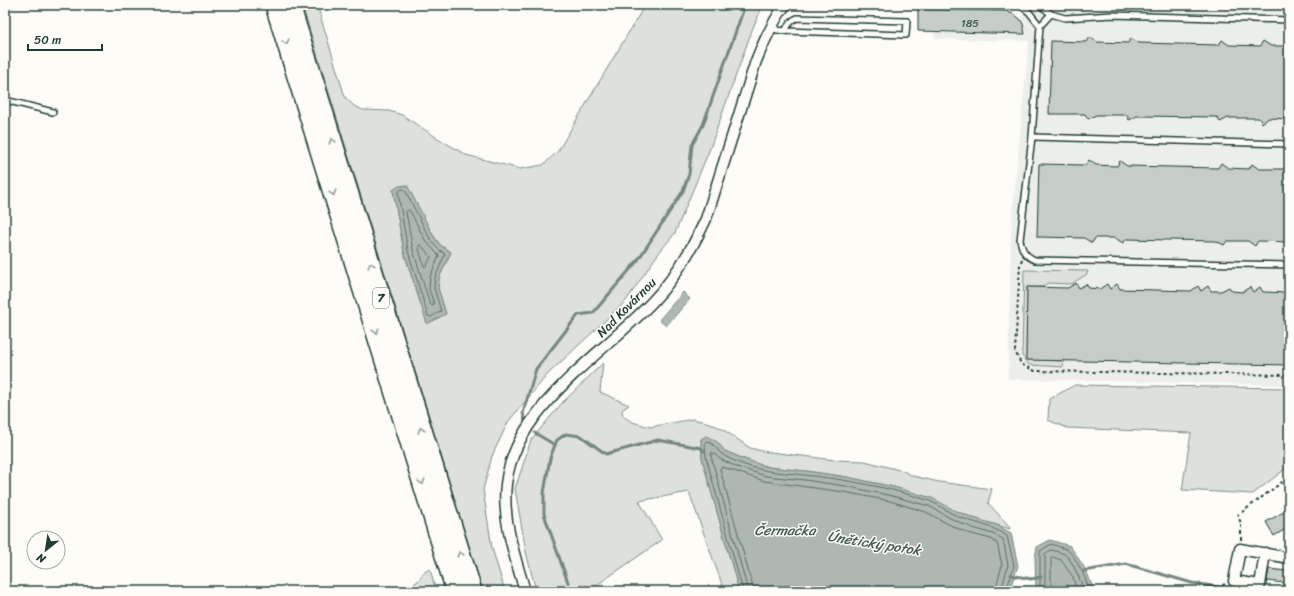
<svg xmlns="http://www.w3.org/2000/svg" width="1294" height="596" font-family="Sriracha,sans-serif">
  <rect width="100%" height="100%" fill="#fdfcf7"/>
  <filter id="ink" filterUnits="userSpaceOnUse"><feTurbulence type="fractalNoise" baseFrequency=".025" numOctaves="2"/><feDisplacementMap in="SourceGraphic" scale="8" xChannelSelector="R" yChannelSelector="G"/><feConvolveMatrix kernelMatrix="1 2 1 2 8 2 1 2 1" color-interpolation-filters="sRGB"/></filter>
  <g filter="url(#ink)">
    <!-- built -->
    <path fill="#eceee9" d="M1038,5l251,5v375l-281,-6 3,-149 18,-189 -94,-2 -1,-7 -16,-1v-22l88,2 6,2 8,6z"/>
    <!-- green -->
    <g fill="#dde0db" stroke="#7e8e88" fill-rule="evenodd">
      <path d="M302,5h15l28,92 9,9 9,4 26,1 13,4 34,22 30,18 54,14 23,-4 15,-14 87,-146h118l-11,25 -43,121 -34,82 -17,21 -32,47 -78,73 -40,48 -16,34 -9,34 9,58 13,43h-22zM406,185l27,50 7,10 11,7 -12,26 -1,10 8,26 -34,-36 -8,-26 -11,-62z"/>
      <path d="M1024,270l64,1 -1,3 -16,10 -23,-1 -6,4h-15l-1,73 38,1 -1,6 -33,-2 -5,-4 -3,-6z"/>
      <path d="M603,363l-3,29 29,13 -7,5 1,6 9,6 18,5 43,-8 13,3 15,6 29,20 12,3 73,9 30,1 38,10 10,5 26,6 53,7 -4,14 21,23 1,3 -37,-11 -79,-31 -47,-10 -41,-6 -38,-4 -14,-4 -29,-12 -10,-11 -14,-1 1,19 37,133h-17l1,-4 -34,-95 -50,9 23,39 -71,49 1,2h-56l-10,-39 -11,-63 16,-49 31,-37z"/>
      <path d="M1075,385l214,3v78l-36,28 -71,-4 9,-57 -124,-5 -19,-8 1,-21z"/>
      <path d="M430,569l6,22h-31l14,-11 4,-7z"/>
    </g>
    <!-- water -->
    <g fill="#aeb8b1" stroke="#75877f">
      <path d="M407,185l26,50 7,10 11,7 -12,26 -1,10 8,26 -19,10 -23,-72 -11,-62 6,-4z"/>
      <path d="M683,292l7,7 -24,27 -7,-6z"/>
      <path d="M706,436l9,4 10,11 16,7 27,9 38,4 41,6 47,10 38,11 22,12 19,8 24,7 14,8 7,33 -9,25h-270l-37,-133 -1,-19z"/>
      <path d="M1050,540l20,6 16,24 7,18 -2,3h-55l-1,-33 2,-11z"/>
    </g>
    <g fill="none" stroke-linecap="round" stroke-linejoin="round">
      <!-- shore -->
      <g stroke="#586e66" stroke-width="1">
        <path d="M403,189l2,1 24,47 8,11 8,6 -10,24 -1,10 7,23 -10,6 -3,-1 -20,-65 -10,-58 2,-3z"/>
        <path d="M408,210l2,1 15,29 14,16 -9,21 -1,12 5,15 -2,2 -2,-2 -17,-54 -7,-38z"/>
        <path d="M421,245l10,12 -5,10 -2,-1 -5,-17v-3z"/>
        <path d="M743,591l-37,-134 -1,-14 1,-2c8,2 10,8 16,13 10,8 34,15 46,17 12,2 24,2 36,4 40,4 88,13 126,26 10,4 19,12 29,16 16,6 34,9 48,19l7,30 -8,25"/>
        <path d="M748,591l-37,-135 1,-4 8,7 17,8 29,9 39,4 40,6 47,10 37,10 21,12 20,9 23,7 10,5 5,26 -7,26"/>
        <path d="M754,591l-34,-122 2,-2 42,14 80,11 46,9 36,11 22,12 20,9 23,6 6,4 5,22 -7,26"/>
        <path d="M1040,591v-40l11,-7c5,2 10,3 15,5 8,4 23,33 22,42"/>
        <path d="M1045,591v-37l6,-4c4,1 9,2 13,4 7,4 19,29 19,37"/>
        <path d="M1051,591v-33l2,-1 8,3 12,17 4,14"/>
      </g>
      <!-- stream -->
      <g stroke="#75877f" stroke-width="3">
        <path d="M526,426l-3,-13 13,-44 42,-54 15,-2 45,-53 45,-69 6,-17 3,-29 11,-20 42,-120"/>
        <path d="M535,433l20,12"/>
        <path d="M1084,571l42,-7 66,19 54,8"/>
        <path d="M1011,575l20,4 10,-2"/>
        <path d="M571,591l-27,-77v-21l6,-35 5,-13 2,-5 9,-6 15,2 25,18 52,-14 43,8 3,3"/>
      </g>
    </g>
    <!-- building -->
    <g fill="#c6cdc7" stroke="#1f3d34">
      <path d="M918,9l88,2 9,4 5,4 3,5 2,10 -107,-3z"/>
      <path d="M1090,37l7,5 31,1 3,-5 8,5 80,2 3,-5 7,5 31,1 3,-5 8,5h18v73l-20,-1 -7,5 -3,-5h-31l-8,4 -3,-5 -80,-1 -8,4 -2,-5h-31l-8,4 -3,-5h-36l2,-73 36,1z"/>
      <path d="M1089,160l7,5 21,1 3,-5 7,5 91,2 3,-5 7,5 21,1 3,-5 7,5h30v73l-31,-1 -3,5 -7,-5h-21l-3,4 -8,-4 -90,-2 -3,4 -8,-5h-20l-3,5 -8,-5 -47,-1 2,-73 47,1z"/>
      <path d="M1076,283l3,5 7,-4 3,4 11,1 7,-5 3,5 7,-5 3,5 71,2 7,-5 3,5 7,-5 3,5h10l8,-4 3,4 10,1 8,-5 3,5 7,-5 3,5 26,1v72l-263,-5 1,-73 41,1z"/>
      <path d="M1289,509v18l-15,9 -8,-14z"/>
      <path d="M1269,569l18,2 -2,12 -18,-2z"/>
    </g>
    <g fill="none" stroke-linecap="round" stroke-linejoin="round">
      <defs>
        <g id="lane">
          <path d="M1020,5l9,7 11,14"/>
          <path d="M1040,5l11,9 14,4 47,-3 177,5"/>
          <path d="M1051,14l-11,12 -8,111 -12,103c2,10 5,16 15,20l254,5"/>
          <path d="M771,27l6,3 8,1 121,4 1,-14 -110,-3c-6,2 -9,7 -12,13"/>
          <path d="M5,100l48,12"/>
          <path d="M1032,137l257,7"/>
        </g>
        <g id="street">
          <path d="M1265,553l-5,32 -26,-4 6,-32 49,9"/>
          <path d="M525,591c-10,-34 -23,-71 -19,-107 9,-78 98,-130 147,-183 23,-24 39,-52 53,-82l50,-158c8,-20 16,-38 29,-56"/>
        </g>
        <g id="highway">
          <path d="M275,5l181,586"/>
          <path d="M290,5l182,586"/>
        </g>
      </defs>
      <!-- lane casing -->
      <use href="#lane" stroke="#1f3d34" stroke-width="8"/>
      <!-- street casing -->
      <use href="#street" stroke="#1f3d34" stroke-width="13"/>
      <!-- highway casing -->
      <use href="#highway" stroke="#1f3d34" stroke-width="22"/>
      <!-- path -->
      <g stroke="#1f3d34" stroke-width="2" stroke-dasharray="3 3" stroke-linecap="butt">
        <path d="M1022,259l-2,6 -5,86 6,13 14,7 254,4"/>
        <path d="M1241,540v-16l-3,-9 51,-38"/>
        <path d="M1220,591l2,-5 4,-3"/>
      </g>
      <!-- lane -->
      <use href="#lane" stroke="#fdfcf7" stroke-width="5"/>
      <!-- street -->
      <use href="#street" stroke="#fdfcf7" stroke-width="10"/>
      <!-- highway -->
      <use href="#highway" stroke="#fdfcf7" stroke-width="19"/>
    </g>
    <!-- one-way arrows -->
    <defs><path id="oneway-chevron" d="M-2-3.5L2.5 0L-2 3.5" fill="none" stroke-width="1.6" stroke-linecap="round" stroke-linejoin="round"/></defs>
    <g stroke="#8e9c96">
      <use href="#oneway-chevron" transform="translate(286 42) rotate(73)"/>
      <use href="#oneway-chevron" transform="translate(332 141) rotate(-107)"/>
      <use href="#oneway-chevron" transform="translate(333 193) rotate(73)"/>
      <use href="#oneway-chevron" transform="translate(371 265) rotate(-107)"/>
      <use href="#oneway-chevron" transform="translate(376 331) rotate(73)"/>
      <use href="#oneway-chevron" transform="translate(421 430) rotate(-107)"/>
      <use href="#oneway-chevron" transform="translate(422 482) rotate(73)"/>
      <use href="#oneway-chevron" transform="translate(460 554) rotate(-108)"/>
    </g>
  </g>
  <g text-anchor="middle" stroke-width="3" stroke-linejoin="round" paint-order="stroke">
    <!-- number labels -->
    <g font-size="11" fill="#496159">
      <text x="970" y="27">185</text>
    </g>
    <!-- shield labels -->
    <rect fill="#fdfcf7" stroke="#62766e" stroke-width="1" x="373" y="288" width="16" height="20" rx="3"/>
    <g font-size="12" font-weight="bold" fill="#1f3d34">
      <text x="381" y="302">7</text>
    </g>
    <!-- street labels -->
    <g font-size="13" fill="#1f3d34" stroke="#fdfcf7">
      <text transform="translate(626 307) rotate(-45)" y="5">Nad Kovárnou</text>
    </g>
    <!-- water labels -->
    <g font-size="14" font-style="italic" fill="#435c53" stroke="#fdfcf7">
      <text x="785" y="535">Čermačka</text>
      <text transform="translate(874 543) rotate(9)" y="5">Únětický potok</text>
    </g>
  </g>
  <!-- margin -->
  <rect width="1294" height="596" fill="none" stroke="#fdfcf7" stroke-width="20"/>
  <rect x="10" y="10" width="1274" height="576" fill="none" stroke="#1f3d34" stroke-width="1.5" filter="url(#ink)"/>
  <!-- north arrow -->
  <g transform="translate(46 550) rotate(210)"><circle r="19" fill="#fdfcf7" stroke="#a4b0a9"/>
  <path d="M0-3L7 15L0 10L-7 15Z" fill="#1f3d34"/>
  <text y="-6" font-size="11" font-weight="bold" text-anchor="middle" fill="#1f3d34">N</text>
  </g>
  <!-- scale -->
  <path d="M28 44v6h74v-6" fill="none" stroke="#1f3d34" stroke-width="2"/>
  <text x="34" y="44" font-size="12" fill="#1f3d34" stroke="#fdfcf7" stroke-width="3" paint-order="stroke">50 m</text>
</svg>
